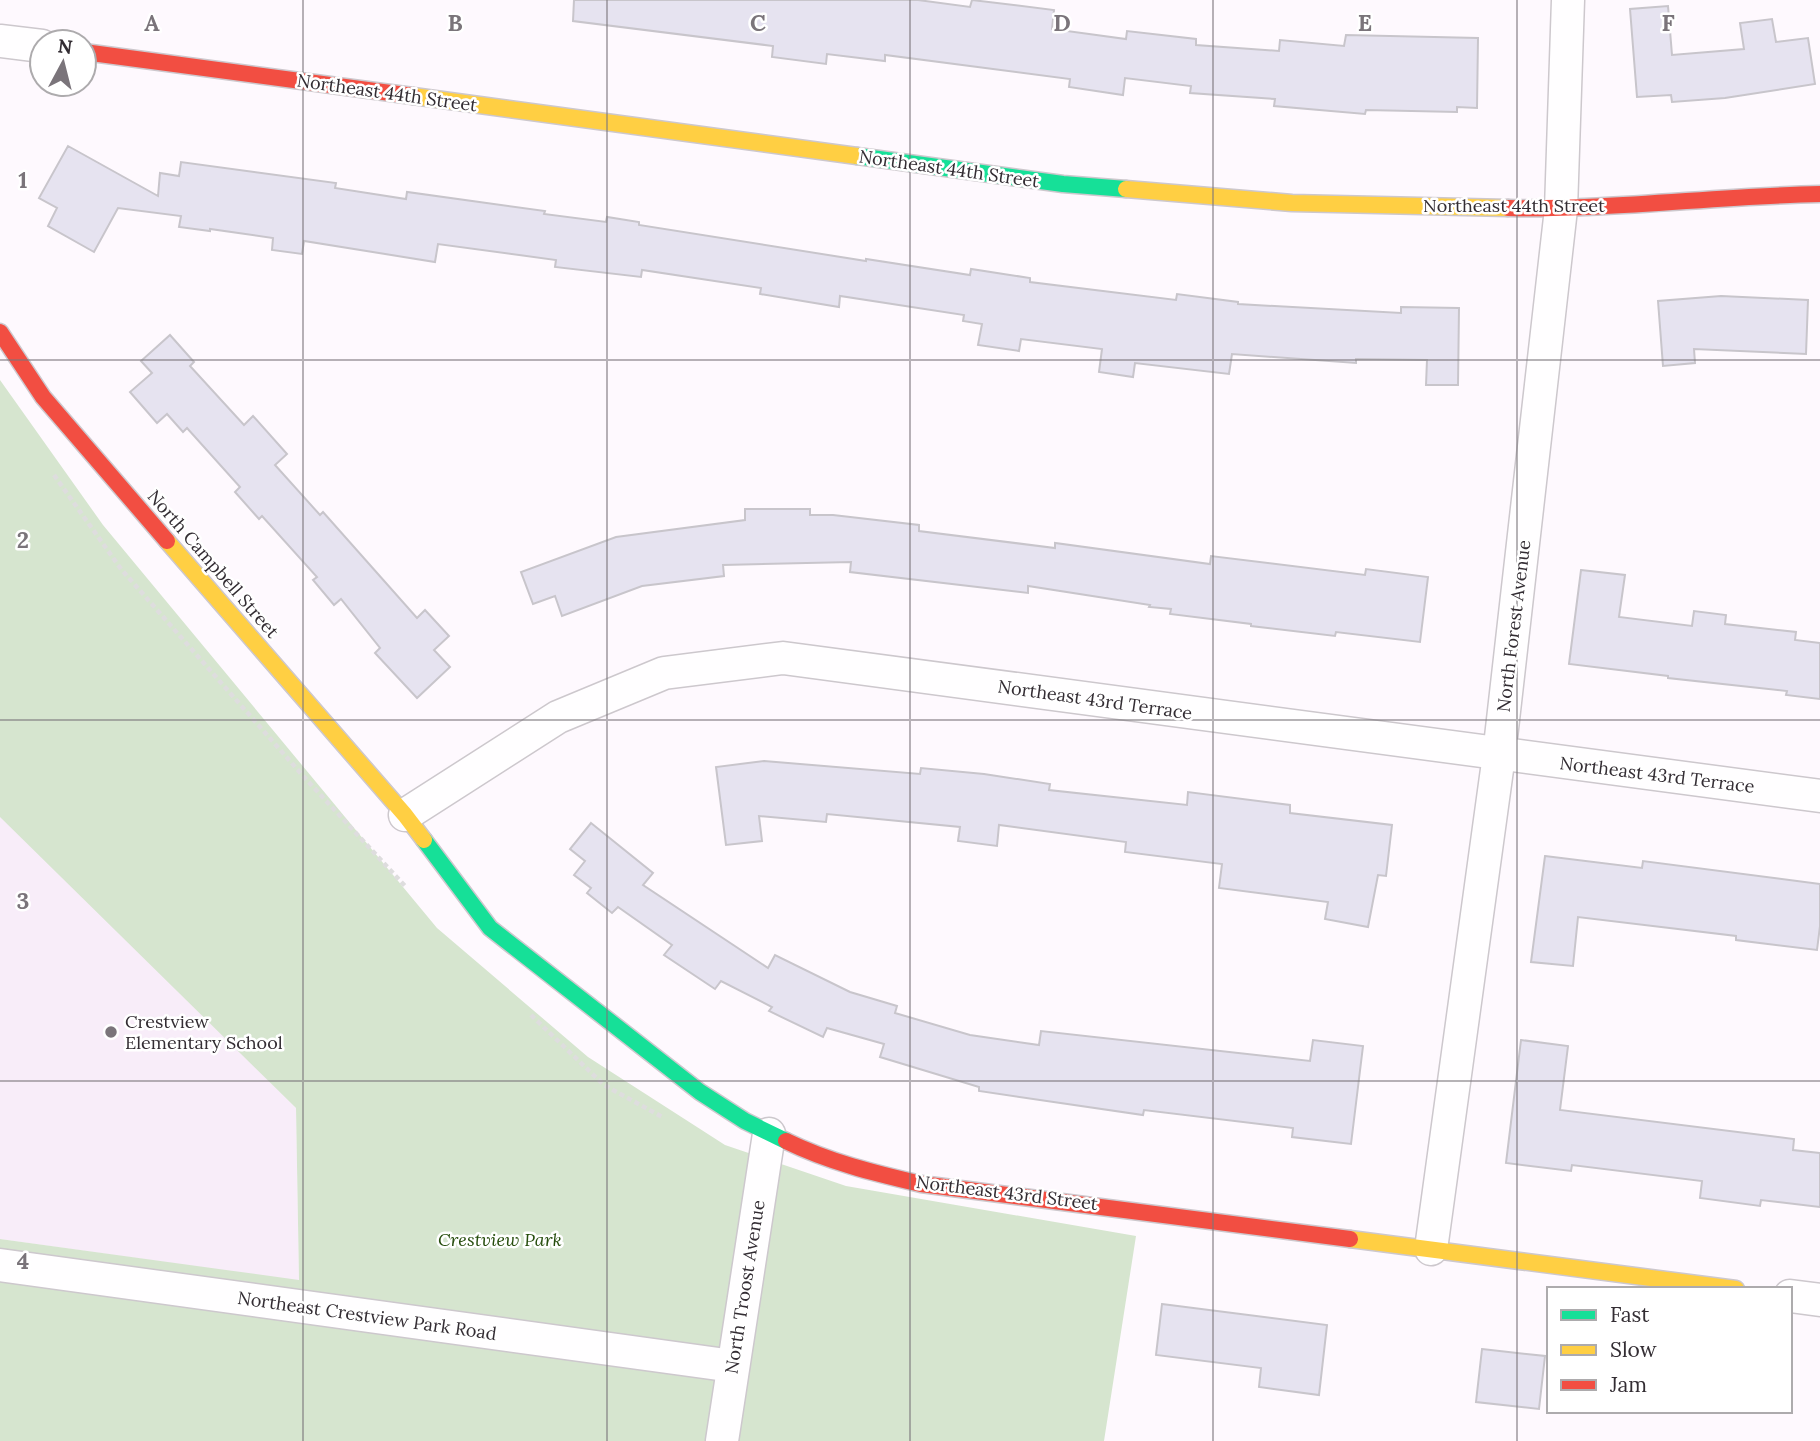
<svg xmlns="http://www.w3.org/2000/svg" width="1820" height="1441" font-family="Lora,serif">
  <rect width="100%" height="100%" fill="#fef9fe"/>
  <!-- education -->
  <path fill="#f8edf9" d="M0,813l296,295 3,173 -299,-42z"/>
  <!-- green -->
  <path fill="#d6e5cf" d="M0,380l103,145 334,403 151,129 137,88 121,41 290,50 -32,205h-1104v-202l299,41 -3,-172 -296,-291z"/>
  <!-- building -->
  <g fill="#e6e3f0" stroke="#c8c5cb" stroke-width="2">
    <path d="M574,0h344l52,7 2,-7 82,10 -2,19 74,10 1,-8 69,8v6l83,6 1,-11 64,6 2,-11 132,3 -1,70 -20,-1v5l-91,-2 -1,4 -91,-8 1,-7 -85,-6 1,-7 -66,-8 -2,17 -54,-8 1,-8 -185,-24v6l-58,-7 -1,10 -54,-7 1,-11 -200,-25z"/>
    <path d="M1668,6l4,49 72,-6 -4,-26 32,-4 4,23 32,-4 7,46 -90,14 -53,4 -1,-7 -34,2 -7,-88z"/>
    <path d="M68,146l90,50 2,-23 19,3 2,-14 155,21 -1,5 71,11 1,-7 138,19 -1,3 62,8 1,-5 32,5v3l227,36v-2l104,16 1,-6 59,9v4l146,18 1,-6 61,8v2l163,9v-6l58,1 -1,77h-32l1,-25 -71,-1v4l-124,-9 -3,20 -94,-11 -2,14 -34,-5 3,-23 -81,-10 -2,12 -41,-6 4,-21 -19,-3 1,-6 -124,-19 -1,11 -79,-13 1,-6 -119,-18 -1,7 -86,-10 1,-7 -118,-16 -3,18 -131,-21 -2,13 -30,-4 1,-12 -63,-9v2l-31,-4 2,-11 -63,-8 -24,44 -46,-26 9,-18 -18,-10z"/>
    <path d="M1721,296l87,4 -2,54 -112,-5 1,14 -32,3 -5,-65z"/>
    <path d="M170,335l24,27 -4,4 54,59 9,-9 34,38 -12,11 45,50 3,-3 94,106 8,-8 24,26 -15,14 16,17 -33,31 -42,-45 5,-5 -39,-49 -7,6 -21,-25 4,-3 -55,-61 -3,3 -24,-27 5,-5 -53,-59 -4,4 -16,-18 -10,9 -27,-31 22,-19 -11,-12z"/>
    <path d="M745,509h65v6h23l86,10v6l136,17v-5l155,21 1,-8 154,19 1,-6 62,8 -8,65 -84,-10 -1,4 -84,-10v-2l-81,-10 1,-5 -22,-2 1,-2 -122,-19v7l-178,-21 1,-10 -128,3 1,11 -82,10 -80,30 -7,-20 -22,8 -12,-32 95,-35 129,-17z"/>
    <path d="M1581,570l44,5 -6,42 73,9 2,-15 32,4 -1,9 71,8 -1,8 25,3v56l-34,-4 1,-4 -119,-13v-2l-99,-12z"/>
    <path d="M764,761l156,13 1,-6 63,6 66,10 -1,6 138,15 1,-13 102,13v8l102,12 -6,51 -8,-1 -10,52 -43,-8 3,-17 -109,-14 3,-24 -97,-12 1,-10 -127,-17 -2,21 -39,-5 2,-14 -133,-13 -1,8 -67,-6 3,25 -36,4 -10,-78z"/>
    <path d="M591,823l62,50 -10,12 125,83 7,-13 75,37 47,14 -2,7 75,22 69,10 2,-14 269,30 3,-21 50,6 -12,98 -59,-7 1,-9 -149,-18 -1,5 -164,-24v-4l-99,-30 4,-13 -57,-16 -4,9 -54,-26 3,-4 -51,-26 -6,8 -51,-34 8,-10 -54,-38 -6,6 -25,-20 4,-5 -17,-13 11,-14 -15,-12z"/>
    <path d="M1545,856l97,12 1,-7 177,23v42l-3,24 -81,-10v-4l-158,-19 -5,49 -42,-4z"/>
    <path d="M1521,1040l47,6 -8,64 234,29 -1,11 27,3v54l-59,-7 -1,6 -60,-8 2,-17 -130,-16 -1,6 -65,-8z"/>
    <path d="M1162,1304l165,21 -8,70 -60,-8 2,-19 -105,-13z"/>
    <path d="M1482,1349l63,7 -6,53 -63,-7z"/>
  </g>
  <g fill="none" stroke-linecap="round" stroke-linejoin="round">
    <defs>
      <g id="street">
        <path d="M0,41l42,5"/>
        <path d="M405,815l153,-98 106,-44 119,-15 1037,138"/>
        <path d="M1431,1249l68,-494 62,-546 7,-209"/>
        <path d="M0,1265l733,101"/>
        <path d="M1790,1296l30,4"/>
        <path d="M722,1441l47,-307"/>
      </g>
      <g id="fast">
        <path d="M857,156l206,28 63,5"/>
        <path d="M424,840l66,88 210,164 45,29 41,20"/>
      </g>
      <g id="slow">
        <path d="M413,96l444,60"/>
        <path d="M1126,189l166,14 216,5"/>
        <path d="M167,541l238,274 19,25"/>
        <path d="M1350,1239l386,50"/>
      </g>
      <g id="jam">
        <path d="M84,52l329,44"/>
        <path d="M1508,208c104,2 208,-12 312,-14"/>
        <path d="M0,332l43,65 124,144"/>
        <path d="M786,1141c43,21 88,32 135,43l429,55"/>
      </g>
    </defs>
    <!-- street casing -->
    <use href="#street" stroke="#cdc8cd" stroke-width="35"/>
    <!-- fast casing -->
    <use href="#fast" stroke="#cdc8cd" stroke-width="19"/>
    <!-- slow casing -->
    <use href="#slow" stroke="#cdc8cd" stroke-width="19"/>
    <!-- jam casing -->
    <use href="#jam" stroke="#cdc8cd" stroke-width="19"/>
    <!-- path -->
    <g stroke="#deddde" stroke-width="4.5" stroke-dasharray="5 3.5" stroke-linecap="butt">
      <path d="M54,475l67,94 183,208 101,109"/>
      <path d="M531,1015l73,70 60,33"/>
    </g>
    <!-- street -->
    <use href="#street" stroke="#fffeff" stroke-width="32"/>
    <!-- fast -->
    <use href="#fast" stroke="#16e098" stroke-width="16"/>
    <!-- slow -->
    <use href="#slow" stroke="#ffcf43" stroke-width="16"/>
    <!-- jam -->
    <use href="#jam" stroke="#f24e42" stroke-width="16"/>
  </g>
  <!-- grid -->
  <path fill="none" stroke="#7a747a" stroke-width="2" stroke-opacity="0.55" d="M303,0v1441M607,0v1441M910,0v1441M1213,0v1441M1517,0v1441M0,360h1820M0,720h1820M0,1081h1820"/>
  <!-- markers -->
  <circle fill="#7a747a" stroke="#fff" stroke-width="2.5" cx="111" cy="1032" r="7"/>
  <g text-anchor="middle" stroke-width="5" stroke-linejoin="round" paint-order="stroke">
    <!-- street labels -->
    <g font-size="18" fill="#332d33" stroke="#fff">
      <text transform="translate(387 93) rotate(8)" y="6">Northeast 44th Street</text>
      <text transform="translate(949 169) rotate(8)" y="6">Northeast 44th Street</text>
      <text x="1514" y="212">Northeast 44th Street</text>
      <text transform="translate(213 564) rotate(49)" y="6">North Campbell Street</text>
      <text transform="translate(1514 626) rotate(-83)" y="6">North Forest Avenue</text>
      <text transform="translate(1095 700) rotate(8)" y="6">Northeast 43rd Terrace</text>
      <text transform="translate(1657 775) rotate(7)" y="6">Northeast 43rd Terrace</text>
      <text transform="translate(1007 1193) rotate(7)" y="6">Northeast 43rd Street</text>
      <text transform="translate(745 1287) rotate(-81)" y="6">North Troost Avenue</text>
      <text transform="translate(367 1316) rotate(8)" y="6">Northeast Crestview Park Road</text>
    </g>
    <!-- poi labels -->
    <g font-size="18" fill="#332d33" stroke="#fff" text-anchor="start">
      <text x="125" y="1028">Crestview<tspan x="125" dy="21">Elementary School</tspan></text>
    </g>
    <!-- park labels -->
    <g font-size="18" font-style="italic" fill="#264d0d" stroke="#fff">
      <text x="500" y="1246">Crestview Park</text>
    </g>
  </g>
  <g font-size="23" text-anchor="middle" font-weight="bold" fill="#7a747a" stroke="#fff" stroke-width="5" stroke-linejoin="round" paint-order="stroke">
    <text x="152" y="31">A</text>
    <text x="455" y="31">B</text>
    <text x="758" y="31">C</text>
    <text x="1062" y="31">D</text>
    <text x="1365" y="31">E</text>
    <text x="1668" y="31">F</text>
    <text x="23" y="188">1</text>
    <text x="23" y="548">2</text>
    <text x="23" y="909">3</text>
    <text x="23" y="1269">4</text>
  </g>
  <!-- legend -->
  <rect x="1547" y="1287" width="245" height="126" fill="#ffffff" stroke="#adabad" stroke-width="2"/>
  <rect x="1561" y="1310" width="35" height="10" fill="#16e098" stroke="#adabad" stroke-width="2"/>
  <text x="1610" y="1322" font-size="21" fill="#332d33">Fast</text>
  <rect x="1561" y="1345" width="35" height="10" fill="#ffcf43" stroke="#adabad" stroke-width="2"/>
  <text x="1610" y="1357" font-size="21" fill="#332d33">Slow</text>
  <rect x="1561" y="1380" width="35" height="10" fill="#f24e42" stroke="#adabad" stroke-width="2"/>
  <text x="1610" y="1392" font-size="21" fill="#332d33">Jam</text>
  <!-- north arrow -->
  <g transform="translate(63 63) rotate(7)"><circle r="33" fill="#ffffff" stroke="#adabad" stroke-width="2"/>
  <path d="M0-5L12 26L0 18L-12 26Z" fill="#7a747a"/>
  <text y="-10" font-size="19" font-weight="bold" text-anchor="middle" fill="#332d33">N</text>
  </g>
</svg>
